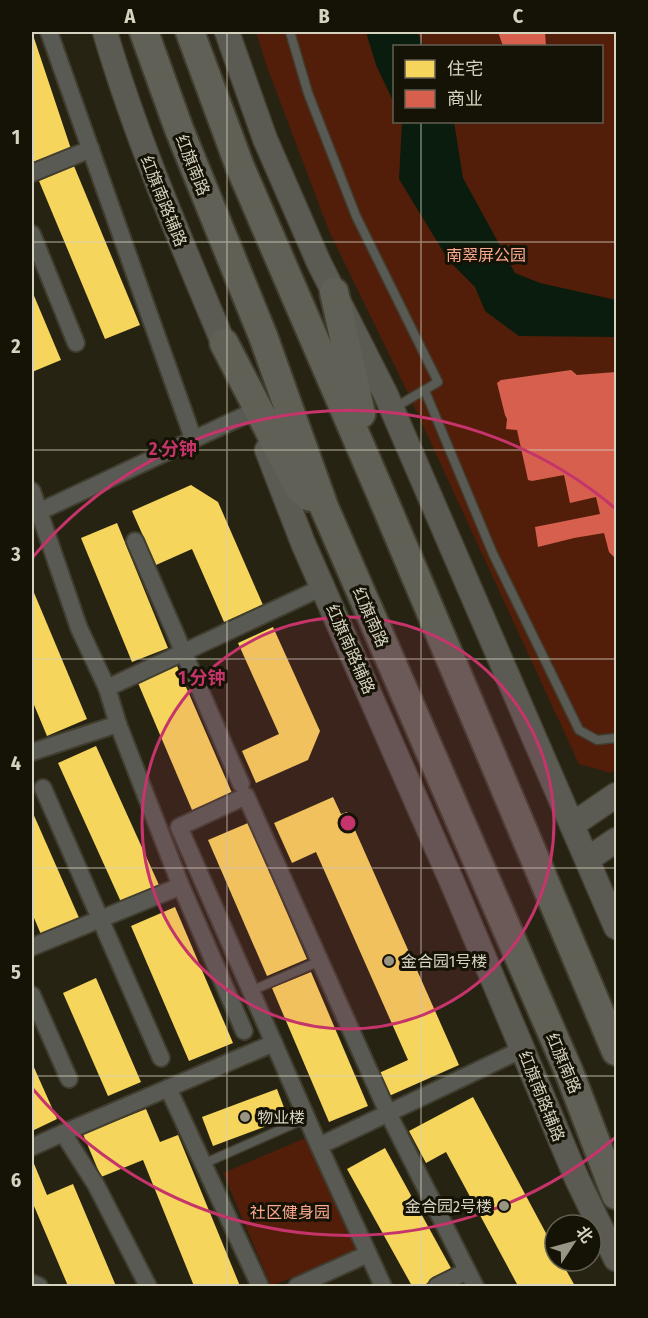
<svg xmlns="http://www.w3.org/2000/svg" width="648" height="1318" font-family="'Fira Sans Condensed','Noto Sans SC',sans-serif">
  <rect width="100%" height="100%" fill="#272312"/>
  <!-- green -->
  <g fill="#521e09" fill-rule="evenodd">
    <path d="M256,32h360v737l-5,4 -32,-9 -171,-371 -79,-162 -63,-167zM394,46h208v76h-208z"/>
    <path d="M308,1137l49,114 -86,35 -48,-113z"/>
  </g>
  <!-- water -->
  <g fill="#091c0d">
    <path d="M366,32h51l7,14h-30v57l-18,-38z"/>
    <path d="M402,122h52l9,56 52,95 25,10 76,17v37l-97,-1 -34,-25 -10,-24 -26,-26 -50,-82z"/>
  </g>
  <!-- homes -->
  <g fill="#f6d55c">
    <path d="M32,32l39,117 -38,13 -1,-4z"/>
    <path d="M74,166l66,159 -35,14 -66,-158z"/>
    <path d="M32,291l29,69 -29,12z"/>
    <path d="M191,485l27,17 45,103 -39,17 -32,-73 -36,16 -24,-54z"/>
    <path d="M117,523l51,125 -36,14 -51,-124z"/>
    <path d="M32,588l55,131 -40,17 -15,-36z"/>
    <path d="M273,627l47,104 -12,29 -52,23 -14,-32 37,-17 -41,-91z"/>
    <path d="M177,666l55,127 -40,17 -54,-127z"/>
    <path d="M96,746l63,139 -38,17 -63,-139z"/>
    <path d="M333,797l8,17 6,-2 112,253 -70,31 -10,-23 29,-13 -92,-208 -24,11 -18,-40z"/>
    <path d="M32,811l48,109 -38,17 -10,-24z"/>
    <path d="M248,823l59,136 -40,17 -59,-136z"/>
    <path d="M175,907l58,136 -44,18 -58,-135z"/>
    <path d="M311,972l57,134 -39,16 -57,-134z"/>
    <path d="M96,978l45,104 -33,14 -45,-103z"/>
    <path d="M32,1063l25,56 -25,12z"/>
    <path d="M277,1089l11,29 -75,28 -11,-29z"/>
    <path d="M473,1097l82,153v11h6l14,25h-57l-72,-134 -20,11 -17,-32z"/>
    <path d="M146,1109l14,33 18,-7 62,151h-46l-51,-126 -42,17 -18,-43z"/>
    <path d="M385,1148l67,122 -30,16h-10l-65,-117z"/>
    <path d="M32,1159l15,36 26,-11 43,102h-48l-34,-80 -2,1z"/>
  </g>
  <!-- shops -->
  <g fill="#d6604d">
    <path d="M498,32h47l1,14h-43z"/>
    <path d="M571,370l6,5 39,-3v187l-7,-7 -5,-19 -30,5 -36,9 -3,-20 65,-13 -4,-17 -26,6 -6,-28 -32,6 -4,-1 -11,-50 -11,-1 1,-10 -2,-4 -8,-32 4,-3z"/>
  </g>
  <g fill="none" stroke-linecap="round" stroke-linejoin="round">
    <defs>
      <g id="service">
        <path d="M290,32l18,61 48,123 82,166 -44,26"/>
        <path d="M425,391l68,163 86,176 18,10 19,-2"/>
        <path d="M251,991l69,-30"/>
        <path d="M203,1164l104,-46"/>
      </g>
      <g id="minor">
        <path d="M49,32l144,406"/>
        <path d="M32,173l59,-24"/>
        <path d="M32,234l44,109"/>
        <path d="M32,491l47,137 28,60 11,36 63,162 63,145"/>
        <path d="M32,515l220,-103"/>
        <path d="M135,541l106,243"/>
        <path d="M107,688l216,-101"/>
        <path d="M32,752l86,-28"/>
        <path d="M43,788l118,270"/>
        <path d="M32,947l149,-61"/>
        <path d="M32,995l37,84"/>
        <path d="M168,1088l92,198"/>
        <path d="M319,1146l204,-97"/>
        <path d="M32,1147l31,-14"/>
        <path d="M32,1283l7,3"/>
        <path d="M148,1286l-52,-101 -33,-52 211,-90"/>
        <path d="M297,1286l71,-32"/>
        <path d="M383,1286l-64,-140 -140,-319 67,-31 142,317 87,173"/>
        <path d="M437,1286l30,-15"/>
      </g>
      <g id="secondary">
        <path d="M105,32c33,112 80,219 125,327"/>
        <path d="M227,32l38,107 54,124 67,132 230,532"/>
        <path d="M267,450l36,93 152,346 122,290 39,80"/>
        <path d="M572,825l44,-30"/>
        <path d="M588,859l28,-19"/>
      </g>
      <g id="trunk">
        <path d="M144,32l35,97 84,207 61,171 245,565 47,123"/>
        <path d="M190,32l50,135 141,327 235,557"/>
        <path d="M334,292l27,122"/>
        <path d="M224,343l75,145 11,9"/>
      </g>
    </defs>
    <!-- service casing -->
    <use href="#service" stroke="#413e30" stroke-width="11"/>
    <!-- minor casing -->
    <use href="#minor" stroke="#413e30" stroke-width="20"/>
    <!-- secondary casing -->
    <use href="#secondary" stroke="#413e30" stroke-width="27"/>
    <!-- trunk casing -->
    <use href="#trunk" stroke="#413e30" stroke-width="32"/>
    <!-- service -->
    <use href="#service" stroke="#595a53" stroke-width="8"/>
    <!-- minor -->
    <use href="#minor" stroke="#595a53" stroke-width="16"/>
    <!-- secondary -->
    <use href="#secondary" stroke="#5b5b53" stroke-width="24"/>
    <!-- trunk -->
    <use href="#trunk" stroke="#606056" stroke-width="28"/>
  </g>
  <!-- grid -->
  <path fill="none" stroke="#d7d3c1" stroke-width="1.5" stroke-opacity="0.55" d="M227,32v1254M421,32v14M421,122v1164M32,242h584M32,450h584M32,659h584M32,868h584M32,1076h584"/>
  <!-- distance rings -->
  <circle cx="348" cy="823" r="206" fill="#c5346a" fill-opacity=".12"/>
  <g fill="none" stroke="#c5346a" stroke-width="3">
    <circle cx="348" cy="823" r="206"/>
    <path d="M616 1137A413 413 0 0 1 32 1088M32 558A413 413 0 0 1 616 509"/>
  </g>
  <!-- markers -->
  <g fill="#999584" stroke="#151206" stroke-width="2">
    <circle cx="389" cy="961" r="6"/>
    <circle cx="245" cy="1117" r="6"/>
    <circle cx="504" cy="1206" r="6"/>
  </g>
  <g text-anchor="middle" stroke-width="6" stroke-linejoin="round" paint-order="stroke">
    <!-- street labels -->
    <g font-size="16" fill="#d7d3c1" stroke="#151206">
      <text transform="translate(193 165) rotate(68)" y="6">红旗南路</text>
      <text transform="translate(164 201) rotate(68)" y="6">红旗南路辅路</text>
      <text transform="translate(371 617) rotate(66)" y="6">红旗南路</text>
      <text transform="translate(351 649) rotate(66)" y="6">红旗南路辅路</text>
      <text transform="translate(564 1063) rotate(67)" y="6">红旗南路</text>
      <text transform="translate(542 1096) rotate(68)" y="6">红旗南路辅路</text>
    </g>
    <!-- park labels -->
    <g font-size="16" fill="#fdaa90" stroke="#151206">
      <text x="486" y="261">南翠屏公园</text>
      <text x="290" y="1218">社区健身园</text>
    </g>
    <!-- poi labels -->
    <g font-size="16" fill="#d7d3c1" stroke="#151206" text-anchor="start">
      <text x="401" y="967">金合园1号楼</text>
      <text x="257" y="1123">物业楼</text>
      <text x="492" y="1212" text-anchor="end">金合园2号楼</text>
    </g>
  </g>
  <circle cx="348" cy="823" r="9" fill="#c5346a" stroke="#151206" stroke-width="3"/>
  <g font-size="18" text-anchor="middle" font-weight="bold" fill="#c5346a" stroke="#151206" stroke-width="6" stroke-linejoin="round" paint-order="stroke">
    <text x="173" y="455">2 分钟</text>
    <text x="202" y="684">1 分钟</text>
  </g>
  <!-- border -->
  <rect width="648" height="1318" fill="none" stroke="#151206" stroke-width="66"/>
  <!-- legend -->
  <rect x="393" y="45" width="210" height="78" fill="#151206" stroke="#635f51" stroke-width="1.5"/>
  <rect x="405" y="60" width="30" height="18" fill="#f6d55c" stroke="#635f51" stroke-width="1.5"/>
  <text x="447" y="75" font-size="18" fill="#d7d3c1">住宅</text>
  <rect x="405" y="90" width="30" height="18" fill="#d6604d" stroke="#635f51" stroke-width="1.5"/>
  <text x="447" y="105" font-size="18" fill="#d7d3c1">商业</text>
  <!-- north arrow -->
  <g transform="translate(573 1243) rotate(54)"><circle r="28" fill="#151206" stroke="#635f51" stroke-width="1.5"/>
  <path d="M0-4.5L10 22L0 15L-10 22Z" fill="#999584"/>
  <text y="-9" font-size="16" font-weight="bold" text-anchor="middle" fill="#d7d3c1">北</text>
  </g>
  <rect x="33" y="33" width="582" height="1252" fill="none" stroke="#d7d3c1" stroke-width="2"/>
  <g font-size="20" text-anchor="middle" font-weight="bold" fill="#d7d3c1">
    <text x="130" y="23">A</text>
    <text x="324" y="23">B</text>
    <text x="518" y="23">C</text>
    <text x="16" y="144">1</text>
    <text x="16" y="353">2</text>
    <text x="16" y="561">3</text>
    <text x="16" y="770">4</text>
    <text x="16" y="979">5</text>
    <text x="16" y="1187">6</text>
  </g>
</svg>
